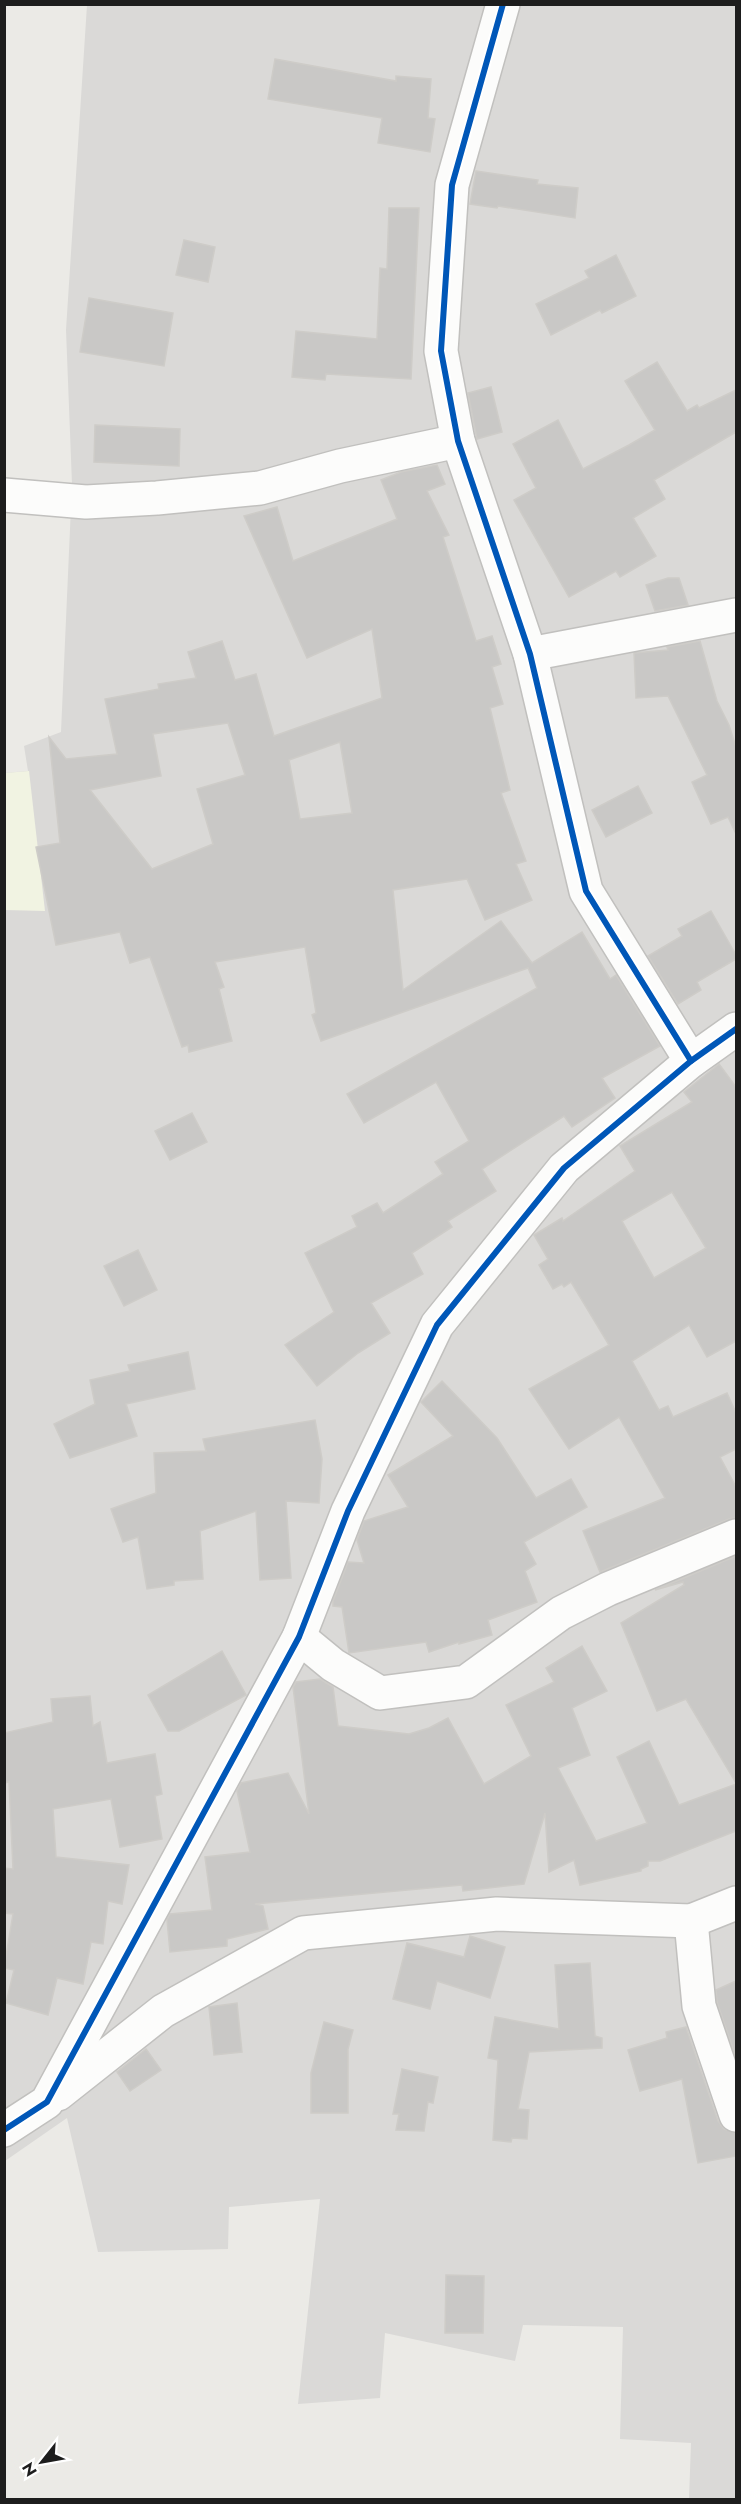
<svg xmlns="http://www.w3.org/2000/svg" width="741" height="2504" font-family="Jost,sans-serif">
  <rect width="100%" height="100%" fill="#ebeae6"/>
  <!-- residential -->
  <path fill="#dad9d7" d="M87,5h649v2494h-47l2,-56 -71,-4 3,-112 -100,-2 -8,36 -130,-28 -5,65 -82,6 22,-205 -91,8 -1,42 -130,3 -31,-134 -62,43 -1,-1388 24,-2 -4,-25 37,-14 11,-248 -6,-154z"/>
  <!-- education -->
  <path fill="#f1f3e2" d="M29,771l16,140 -40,-1v-137z"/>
  <!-- building -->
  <g fill="#c9c8c6" stroke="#ceccc8" stroke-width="1.5" fill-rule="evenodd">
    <path d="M275,59l121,22v-5l35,3 -3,39 7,1 -5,33 -52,-9 4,-25 -114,-19z"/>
    <path d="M476,171l62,9 -1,4 41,4 -3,30 -77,-12 -1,2 -27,-4z"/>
    <path d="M389,208h30l-8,171 -85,-5 -1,6 -33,-3 4,-46 81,8 3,-71 7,1z"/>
    <path d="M184,240l31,7 -7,35 -32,-7z"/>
    <path d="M616,255l20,41 -34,17 -2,-3 -49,25 -15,-31 53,-26 -4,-7z"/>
    <path d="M89,298l84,15 -9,53 -84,-14z"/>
    <path d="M657,362l30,49 10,-6 2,3 37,-18v42l-82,48 11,19 -32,19 23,38 -36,21 -4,-6 -47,26 -55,-97 22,-12 -23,-44 45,-24 25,49 46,-24 26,-15 -30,-49z"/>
    <path d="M491,387l11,45 -25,7 -9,-46z"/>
    <path d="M95,425l85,4 -1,37 -85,-4z"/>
    <path d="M437,465l8,19 -18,7 22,44 -6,2 33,104 16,-5 9,28 -9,3 11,37 -13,4 20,82 -9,3 25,68 -10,3 16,36 -47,20 -18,-41 -74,11 10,100 98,-69 31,42 50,-31 28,47 6,-4 44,71 -58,32 13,20 -43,29 -8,-11 -82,53 14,22 -48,30 4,6 -40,26 11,21 -52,29 19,30 -32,20 -41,33 -32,-41 49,-33 -29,-59 52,-26 -5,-11 25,-13 6,10 60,-39 -8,-12 34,-21 -33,-59 -72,41 -17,-29 190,-106 -9,-20 -207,73 -9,-26 4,-2 -11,-66 -90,15 9,25 -5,2 13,52 -43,11 -1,-7 -6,2 -32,-90 -20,6 -10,-31 -64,13 -20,-98 24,-4 -11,-106 17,22 51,-5 -12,-55 54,-10 -1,-5 38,-6 -8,-26 34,-11 13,39 21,-6 18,62 108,-38 -10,-69 -65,29 -63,-142 33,-9 16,54 104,-42 -16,-39 20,-8zM228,723l17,52 -48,14 16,55 -61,25 -62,-79 71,-14 -8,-42zM340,742l12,71 -52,6 -11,-59z"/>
    <path d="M668,578h11l9,27 -33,6 -9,-26z"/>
    <path d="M700,641l17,60 12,24 7,22v87l-8,-17 -17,7 -19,-42 15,-7 -39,-79 -32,2 -2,-45 34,-3 -1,-3z"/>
    <path d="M638,786l14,27 -46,24 -14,-27z"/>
    <path d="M711,911l25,44v4l-39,23 4,8 -23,14 -30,-48 34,-20 -4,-7z"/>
    <path d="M719,1064l17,23v254l-29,16 -18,-32 -57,36 27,49 9,-4 5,11 54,-24 9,20v36l-16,8 16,30v31l-7,1 -129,53 -17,-41 82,-33 -46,-81 -50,32 -40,-60 80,-44 -38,-63 -7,5 -2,-3 -9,5 -14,-24 9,-6 -14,-24 28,-17 1,3 72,-50 -15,-25 72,-44 -8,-10zM672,1192l34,56 -52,30 -32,-57z"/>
    <path d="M192,1113l15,29 -37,18 -15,-29z"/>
    <path d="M138,1250l19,40 -33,16 -20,-40z"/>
    <path d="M188,1352l7,37 -69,15 11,32 -67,22 -16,-34 41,-20 -5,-24 40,-9 -2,-6z"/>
    <path d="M442,1381l55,57 39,60 35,-19 16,28 -63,35 12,22 -11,7 12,31 -49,18 4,15 -33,9v-2l-30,10 -3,-10 -77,11 -7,-46 -9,-1v-5l15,-39 16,1 -7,-23 7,-19 44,-14 -20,-32 65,-39 -32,-34z"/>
    <path d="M315,1420l7,39 -3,44 -33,-2 5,77 -31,2 -4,-69 -56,20 3,48 -29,2v4l-27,4 -9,-52 -15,5 -12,-33 45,-16 -2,-40 52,-2 -3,-12z"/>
    <path d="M736,1556v227l-50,-84 -29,12 -36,-88 63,-38 -1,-3 -28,8z"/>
    <path d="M582,1646l25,45 -35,17 18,47 -32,13 38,73 51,-18 -30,-66 32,-16 30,64 57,-21v47l-76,30h-12v5l-7,3v2l-61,14 -6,-25 -25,12 -4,-59 -21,71 -61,7 -1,-6 -207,19 8,2 5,23 -41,10v7l-57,6 -3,-32 3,-6 42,-4 -7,-53 45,-5 -13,-61 4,-8 47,-10 21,41 -16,-127 3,-5 24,-3 13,8 5,39 71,8 20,-6 19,-10 36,66 47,-28 -25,-51 48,-23 -8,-14z"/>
    <path d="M222,1651l24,44 -67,36h-11l-20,-36z"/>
    <path d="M90,1696l3,30 7,-4 7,41 48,-9 7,40 -7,2 7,43 -42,8 -9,-48 -58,10 3,48 73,8 -7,39 -14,-3 -5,43 -12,-2 -8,42 -26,-6 -9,37 -42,-12 8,-33 -10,-2 9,-54 -9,-1v-45l9,1 -4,-87 -5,1v-50l49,-11 -2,-23z"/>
    <path d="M470,1936l35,11 -15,51 -53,-17 -7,28 -37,-10 14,-56 57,14z"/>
    <path d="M590,1963l5,73 7,2v10l-73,4 -11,57 11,1 -2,29 -15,-1 -1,4 -18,-2 5,-80 -10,-2 7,-41 64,12 -4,-64z"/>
    <path d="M736,1981v77l-19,-56 -1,-12z"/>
    <path d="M237,2003l5,49 -28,3 -5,-48z"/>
    <path d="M324,2022l29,8 -5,19v64h-37v-40z"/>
    <path d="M686,2027l32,94 6,8 12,4v23l-38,7 -16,-84 -42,12 -12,-41 39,-12 -1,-6z"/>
    <path d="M146,2049l15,21 -31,21 -13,-19z"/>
    <path d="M402,2069l36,8 -5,26 -5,-1 -4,29 -28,-1 3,-16h-6z"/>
    <path d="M446,2275l38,1 -1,57h-38z"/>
  </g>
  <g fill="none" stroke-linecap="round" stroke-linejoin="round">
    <defs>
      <g id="street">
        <path d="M503,4l-51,181 -11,166 17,90 72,213 56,237 105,170"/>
        <path d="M4,495l82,7 71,-4 103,-10 80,-22 118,-25"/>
        <path d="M530,654l206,-39"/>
        <path d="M299,1637l34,28 47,28 86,-11 95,-69 47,-24 128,-53"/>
        <path d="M691,1921l8,85 37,109"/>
        <path d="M58,2094l105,-83 140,-78 194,-19 194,7 45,-18"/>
        <path d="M4,2130l43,-28 252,-465 49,-126 89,-186 127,-157 127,-107 45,-32"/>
      </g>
    </defs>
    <!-- street casing -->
    <use href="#street" stroke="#c1c0be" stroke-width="36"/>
    <!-- street -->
    <use href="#street" stroke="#fcfcfb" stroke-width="33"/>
    <defs>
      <g id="cycleway">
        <path d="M503,4l-51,181 -11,166 17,90 72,213 56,237 105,170"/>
        <path d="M4,2130l43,-28 252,-465 49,-126 89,-186 127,-157 127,-107 45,-32"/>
      </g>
    </defs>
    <!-- cycleway casing -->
    <use href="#cycleway" stroke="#fff" stroke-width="10"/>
    <!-- cycleway -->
    <use href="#cycleway" stroke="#0057b8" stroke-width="6"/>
  </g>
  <!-- border -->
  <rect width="741" height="2504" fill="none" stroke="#1d1d1d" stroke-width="12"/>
  <!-- north arrow -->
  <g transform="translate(42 2462) rotate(239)" stroke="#ffffff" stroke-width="4.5" paint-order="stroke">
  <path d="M0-4.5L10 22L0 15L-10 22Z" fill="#1d1d1d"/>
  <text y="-9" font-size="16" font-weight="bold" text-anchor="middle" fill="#1d1d1d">N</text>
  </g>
</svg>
